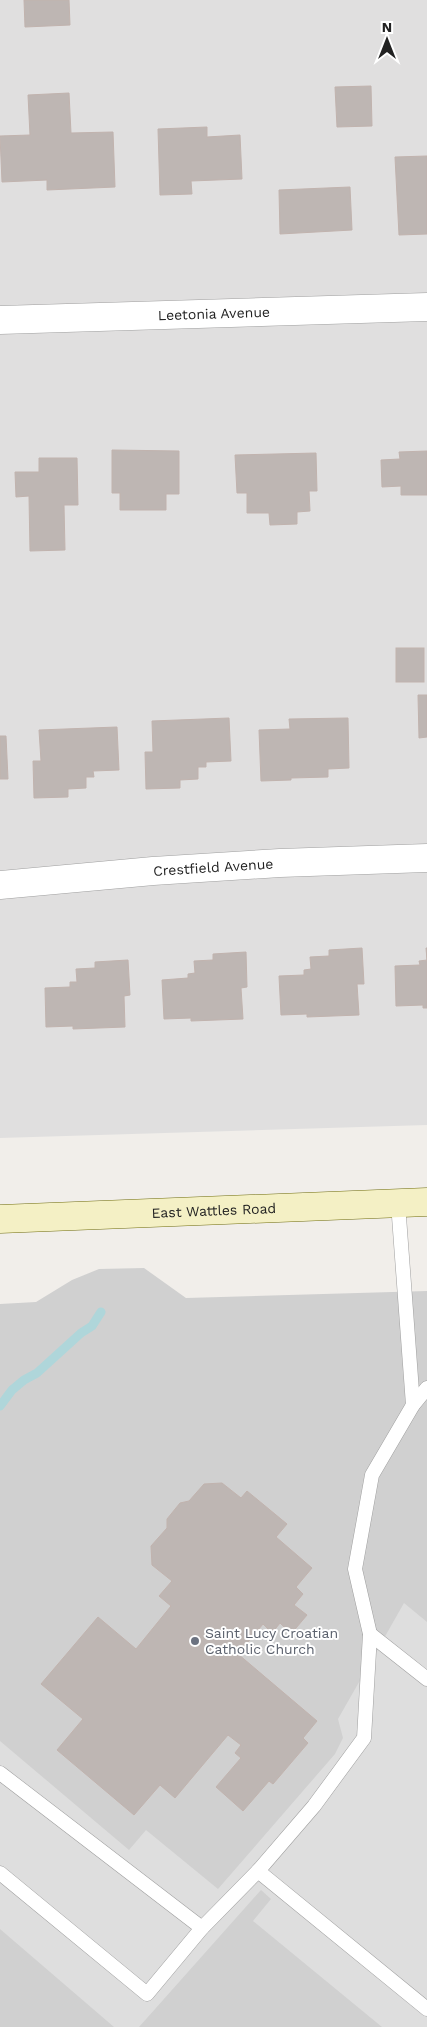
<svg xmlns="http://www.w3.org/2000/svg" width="427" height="2027" font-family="'Work Sans',sans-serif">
  <rect width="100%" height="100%" fill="#f1eeea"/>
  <!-- residential -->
  <path fill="#e0dfdf" d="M0,0h427v1125l-427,13z"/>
  <!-- religious -->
  <path fill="#d0d0d0" d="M144,1268l42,30 241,-7v736h-427v-723l36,-2 36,-22 27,-11z"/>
  <!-- parking -->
  <path fill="#dedede" d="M404,1603l23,19v405h-45l-129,-106 18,-22 -10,-9 -122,137h-25l-114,-98v-188l129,109 17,-20 72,59 117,-135 8,-16 -5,-19z"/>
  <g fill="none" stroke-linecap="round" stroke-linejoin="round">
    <!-- stream -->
    <path stroke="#afd6da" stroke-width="9" d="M0,1406l12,-16 12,-10 13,-7 44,-40 11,-7 9,-14"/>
  </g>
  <!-- building -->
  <g fill="#beb6b3" stroke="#c1b3ae">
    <path d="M24,0h45l1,25 -45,2z"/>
    <path d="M371,86l1,40 -35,1 -2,-40z"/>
    <path d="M69,93l2,40 42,-1 2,55 -68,3v-10l-45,2 -2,-46 30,-1 -2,-40z"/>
    <path d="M207,127v10l33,-2 2,44 -51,2 1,13 -32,1 -2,-66z"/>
    <path d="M427,156v78l-28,1 -4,-78z"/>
    <path d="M350,187l2,43 -72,4 -1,-44z"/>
    <path d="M112,450l67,1v43h-13v16h-46v-17h-8z"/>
    <path d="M427,451v44h-26v-9l-19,1 -1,-27 19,-1 -1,-7z"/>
    <path d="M316,453l1,38h-8l1,20 -13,1v12l-27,1 -1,-12h-22v-20h-10l-2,-38z"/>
    <path d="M39,458h38l1,47h-14l1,45 -35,1 -1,-55 -13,1 -1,-25h24z"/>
    <rect x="396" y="648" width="28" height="34"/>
    <path d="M418,695h9v42l-8,1z"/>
    <path d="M229,718l2,43 -25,1v5h-8v12l-18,1v8l-34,1 -1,-37h8l-1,-31z"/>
    <path d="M348,718l1,50 -21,1v8l-37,1v2l-30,1 -2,-51 31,-1 -1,-10z"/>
    <path d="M117,727l2,43 -26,1 1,6h-8v11l-18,1v8l-34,1 -1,-37h8l-2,-31z"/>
    <path d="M0,736h6l2,43h-8z"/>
    <path d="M362,948l2,36h-7l2,31 -52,2v-3l-26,1 -2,-39 25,-1v-5l7,-1 -1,-12 19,-1v-6z"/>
    <path d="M426,948h1v60h-4v-3l-27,1 -1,-40 25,-1 -1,-4 8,-1z"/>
    <path d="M246,952l1,35 -6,1 2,31 -52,2v-3l-27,1 -2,-39 26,-2v-4l7,-1 -1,-12 19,-1v-6z"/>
    <path d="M128,960l2,35 -6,1 1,31 -52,2v-3l-27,1 -1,-39 25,-1v-5h7l-1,-13 19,-1v-6z"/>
    <path d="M222,1483l19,15 6,-7 40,33 -11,13 36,31 -16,19 7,7 -9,11 13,10 -16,19 -11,-11 -8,10 -9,-9 -25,30 79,67 -14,17 5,5 -35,41 -4,-3 -26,30 -27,-24 25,-29 -6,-5 6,-8 -13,-10 -53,63 -15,-13 -26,30 -77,-65 26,-31 -42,-35 57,-67 38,32 35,-43 -12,-10 13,-15 -20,-16 -1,-19 16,-18v-9l13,-16 9,-2 15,-17z"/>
  </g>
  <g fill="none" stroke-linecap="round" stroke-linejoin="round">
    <defs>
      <g id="service">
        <path d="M398,1203l15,202"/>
        <path d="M370,1634l57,45"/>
        <path d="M0,1773l202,155"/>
        <path d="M258,1871l169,138"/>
        <path d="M0,1873l147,121 55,-66 56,-57 56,-65 50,-68 6,-104 -15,-65 17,-94 41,-70 14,-17"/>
      </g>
      <g id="minor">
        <path id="s1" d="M0,320l427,-13"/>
        <path id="s2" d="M0,885l153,-14 127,-8 147,-5"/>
      </g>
      <g id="secondary">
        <path id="s3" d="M0,1219l427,-17"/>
      </g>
    </defs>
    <!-- service casing -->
    <use href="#service" stroke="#9f9f9f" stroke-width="15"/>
    <!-- minor casing -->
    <use href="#minor" stroke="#9f9f9f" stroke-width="29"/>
    <!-- secondary casing -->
    <use href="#secondary" stroke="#716e11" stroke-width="29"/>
    <!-- service -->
    <use href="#service" stroke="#fff" stroke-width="14"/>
    <!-- minor -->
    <use href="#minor" stroke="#fff" stroke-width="28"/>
    <!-- secondary -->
    <use href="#secondary" stroke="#f4f0c5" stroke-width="28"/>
  </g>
  <!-- markers -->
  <circle fill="#6b7280" stroke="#fff" stroke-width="2" cx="195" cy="1641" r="5"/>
  <g text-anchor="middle" stroke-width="4" stroke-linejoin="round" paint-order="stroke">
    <!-- street labels -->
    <g font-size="14" fill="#222" stroke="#fff">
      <text dy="5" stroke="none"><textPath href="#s1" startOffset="214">Leetonia Avenue</textPath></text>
      <text dy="5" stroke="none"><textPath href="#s2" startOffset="214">Crestfield Avenue</textPath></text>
      <text dy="5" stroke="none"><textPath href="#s3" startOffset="214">East Wattles Road</textPath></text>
    </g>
    <!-- worship labels -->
    <g font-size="14" fill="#5b616d" stroke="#fff" text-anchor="start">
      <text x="205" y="1638">Saint Lucy Croatian<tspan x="205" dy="16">Catholic Church</tspan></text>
    </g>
  </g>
  <!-- north arrow -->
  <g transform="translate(387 40)" stroke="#ffffff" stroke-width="4" paint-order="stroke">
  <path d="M0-4L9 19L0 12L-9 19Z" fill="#222222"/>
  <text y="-8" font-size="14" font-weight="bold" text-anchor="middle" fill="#222222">N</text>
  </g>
</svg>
